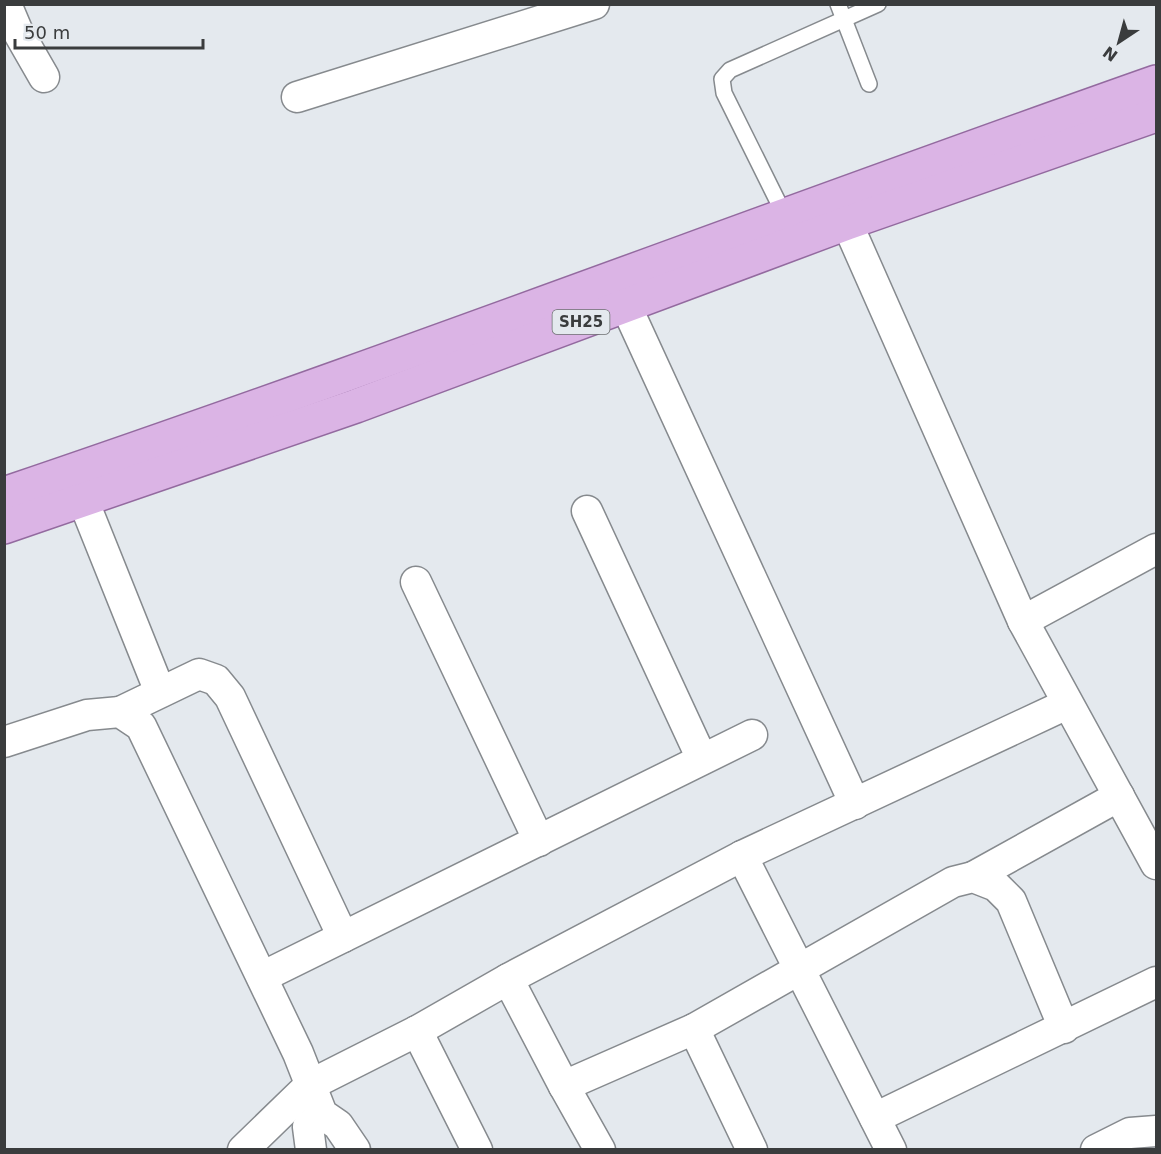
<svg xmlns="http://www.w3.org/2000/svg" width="1161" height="1154" font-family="'DejaVu Sans',sans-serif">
  <rect width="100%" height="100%" fill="#e4e9ee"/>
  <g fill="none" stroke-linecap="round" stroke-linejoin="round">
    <defs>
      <g id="service">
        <path d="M838,4l31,80"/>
        <path d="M784,214l-60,-121 -2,-14 8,-9 148,-66"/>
      </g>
      <g id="minor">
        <path d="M6,4l11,26 27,47"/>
        <path d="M297,97l297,-93"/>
        <path d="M847,223l176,398 133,243"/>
        <path d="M626,306l229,498"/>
        <path d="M83,500l77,192"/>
        <path d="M587,511l115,248"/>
        <path d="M416,582l123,259"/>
        <path d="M1023,621l133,-72"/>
        <path d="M120,712l79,-38 17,6 14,17 113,240"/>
        <path d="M4,742l83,-27 33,-3 21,14 157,327 24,61 16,11 17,25"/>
        <path d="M742,856l149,294"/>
        <path d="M973,877l146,-81"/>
        <path d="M262,977l490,-242"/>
        <path d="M508,979l56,107 36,64"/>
        <path d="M694,1029l58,121"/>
        <path d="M417,1031l60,119"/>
        <path d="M564,1086l130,-57 259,-147 20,-5 23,9 15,15 53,127"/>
        <path d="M875,1118l281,-136"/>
        <path d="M243,1150l67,-65 107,-54 91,-52 234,-123 325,-152"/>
        <path d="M311,1150l-3,-23 14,-13"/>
        <path d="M1096,1150l34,-17 26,-2"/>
      </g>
      <g id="primary">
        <path d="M4,494c387,-131 768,-277 1152,-412"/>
        <path d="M4,527l352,-121 491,-183 309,-108"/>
      </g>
    </defs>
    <!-- service casing -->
    <use href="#service" stroke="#868a8e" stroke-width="18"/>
    <!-- minor casing -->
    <use href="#minor" stroke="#868a8e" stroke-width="33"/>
    <!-- primary casing -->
    <use href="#primary" stroke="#936a9f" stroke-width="36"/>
    <!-- service -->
    <use href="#service" stroke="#fff" stroke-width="15"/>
    <!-- minor -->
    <use href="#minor" stroke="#fff" stroke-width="30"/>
    <!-- primary -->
    <use href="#primary" stroke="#dbb4e5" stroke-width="33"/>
  </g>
  <g text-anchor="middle" stroke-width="4.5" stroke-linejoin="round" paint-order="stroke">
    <!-- shield labels -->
    <rect fill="#e4e9ee" stroke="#6d7072" stroke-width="1.5" x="552.5" y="310" width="57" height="24" rx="4.5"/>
    <g font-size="15" font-weight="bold" fill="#3a3c3d">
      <text x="581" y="327">SH25</text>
    </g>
  </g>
  <!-- border -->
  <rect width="1161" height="1154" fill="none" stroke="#3a3c3d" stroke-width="12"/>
  <!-- north arrow -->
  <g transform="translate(1119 42) rotate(216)" stroke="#e4e9ee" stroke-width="4.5" paint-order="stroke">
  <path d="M0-4.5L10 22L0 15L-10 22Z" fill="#3a3c3d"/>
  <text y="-9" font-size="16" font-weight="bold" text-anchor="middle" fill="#3a3c3d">N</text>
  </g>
  <!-- scale -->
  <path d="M15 39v9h188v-9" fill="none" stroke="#3a3c3d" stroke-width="3"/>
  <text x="24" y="39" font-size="18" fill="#3a3c3d" stroke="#e4e9ee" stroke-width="4.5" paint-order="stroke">50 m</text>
</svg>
